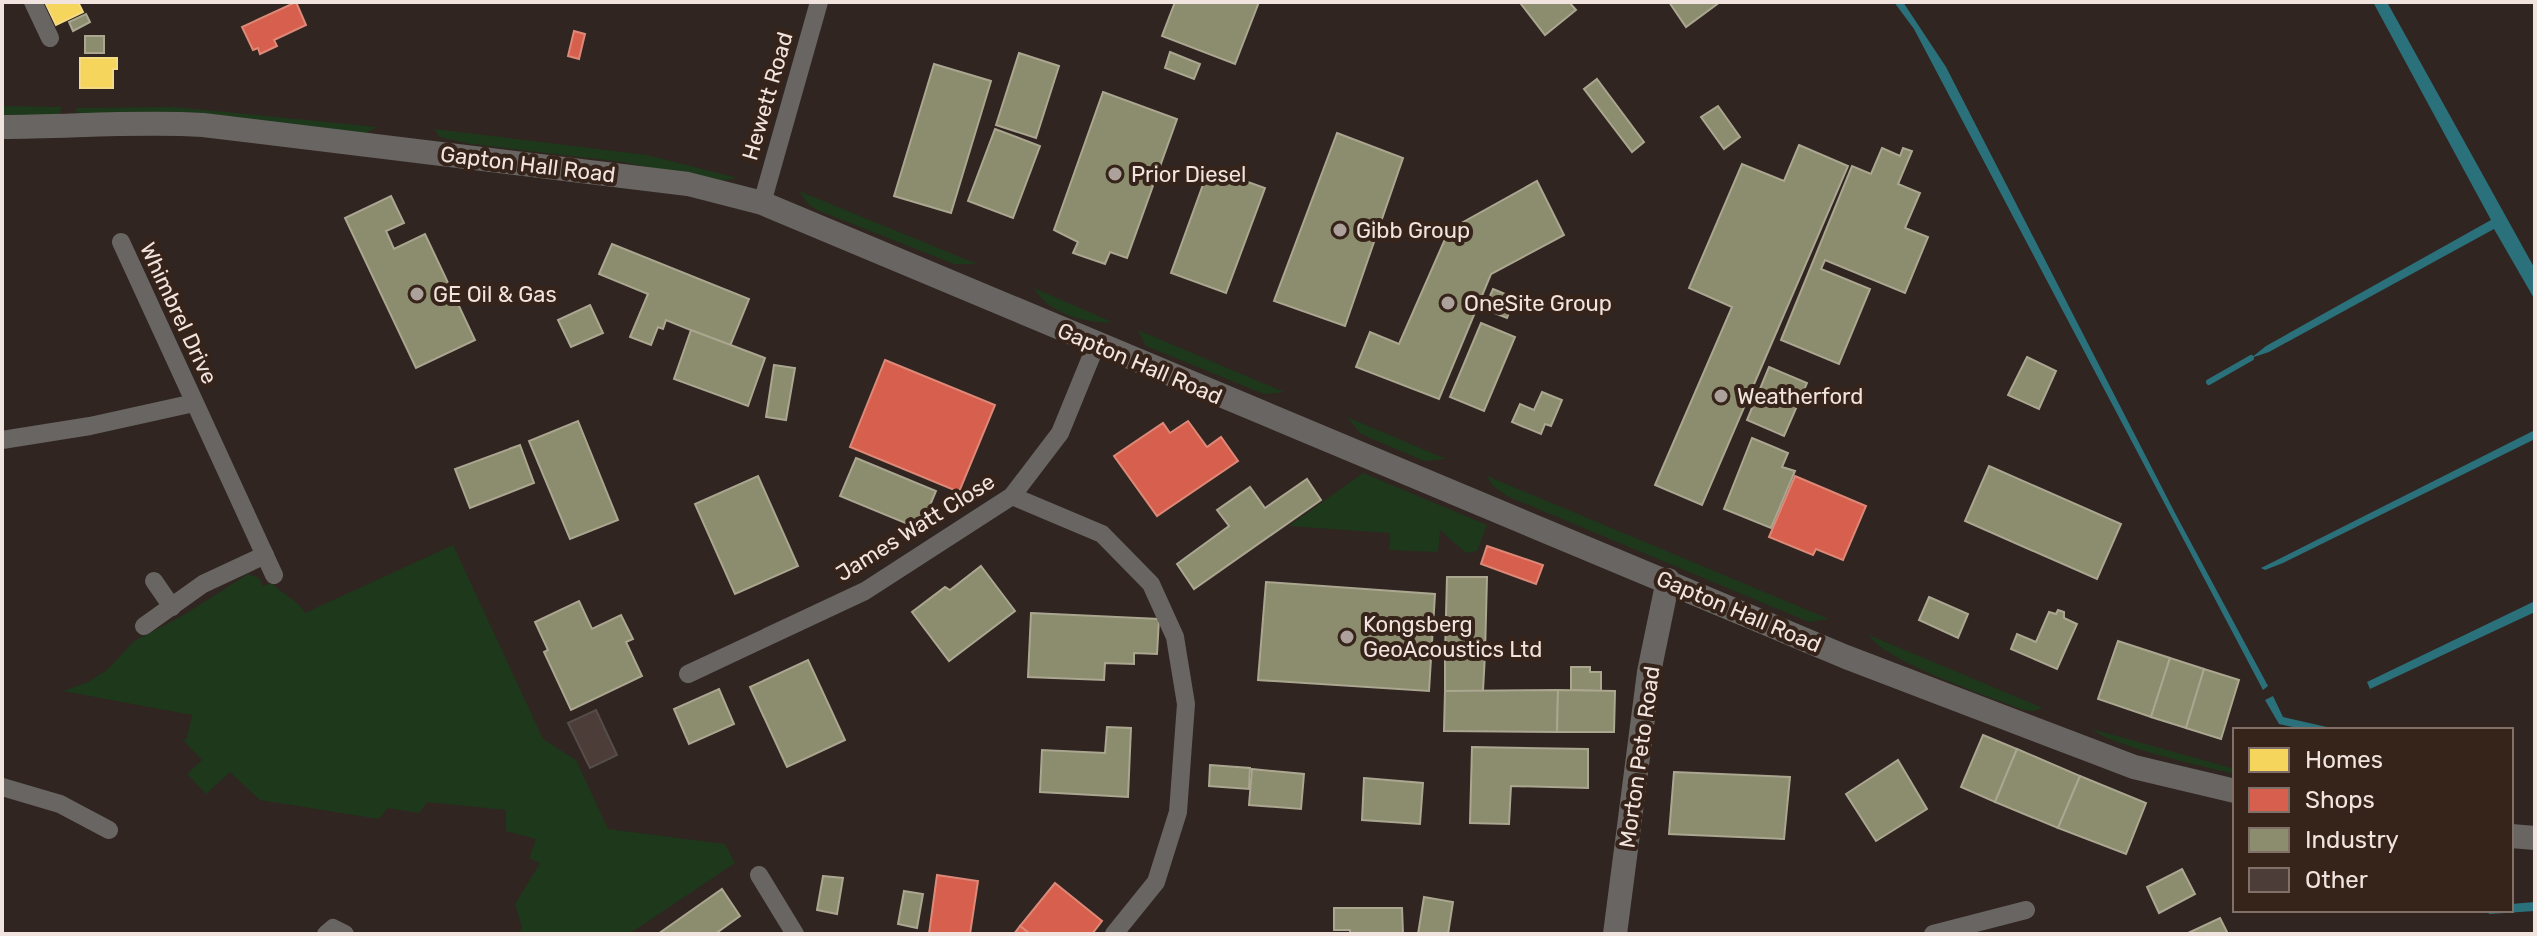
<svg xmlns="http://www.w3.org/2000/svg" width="2537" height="936" font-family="Rubik,sans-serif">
  <rect width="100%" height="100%" fill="#302520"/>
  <!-- green -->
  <g fill="#1e381c">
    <path d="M2,106l59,1 -1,9 -58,-1z"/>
    <path d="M175,107l202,20 -13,7 -285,-19 -4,-7z"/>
    <path d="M434,129l213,26 91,23 -21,3 -94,-19 -152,-18 -31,-7z"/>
    <path d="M799,191l178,73h-23l-137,-54 -9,-6z"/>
    <path d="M1034,288l78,34c-25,3 -66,-10 -78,-34z"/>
    <path d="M1138,330l146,62h1l-21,2 -118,-48z"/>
    <path d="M1347,417l99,42 -22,2 -63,-27z"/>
    <path d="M1363,473l124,52 -10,26 -11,2 -26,-23 -2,22 -49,-2 1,-17 -101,-7z"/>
    <path d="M1487,476l342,143 -20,3 -302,-126 -15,-11z"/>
    <path d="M453,545l90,194 33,21 32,69 117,15 10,19 -106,71h-110l3,-7 -7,-23 25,-41 -11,-5 7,-19 -30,-8v-21l-79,-8 -8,11 -31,-5 -9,11 -119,-19 -30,-28 -24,22 -19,-20 15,-14 -19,-20 4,-2 5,-23 -129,-24 25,-9 19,-12 27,-29 48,-25 66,-42 11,4 4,8 9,-3c10,11 27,18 33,30z"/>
    <path d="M1869,635l174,73 -10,3 -9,-1c-31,-12 -143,-50 -155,-75z"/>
    <path d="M2092,729l143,40v5c-27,-6 -127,-29 -143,-45z"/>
  </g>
  <!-- water -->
  <g fill="#2b717b">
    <path d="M1894,2h9l43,65 229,446 93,173 -5,4 -349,-661z"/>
    <path d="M2373,2h14l148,267v31l-41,-71 -225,123 -18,6 15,-12 225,-126z"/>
    <path d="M2535,430v9l-252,124 -18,7 -4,-2z"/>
    <path d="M2535,601v11l-165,77 -3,-7z"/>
    <path d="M2273,696l10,21 57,13h-34l-27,-6 -14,-24z"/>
    <path d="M2535,902v9l-46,3 -1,-4h23v-6z"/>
  </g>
  <!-- homes -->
  <g fill="#f6d55c" stroke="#f4da83" stroke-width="2">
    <path d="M45,2h33l5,10 -27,13z"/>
    <path d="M80,58h37v11h-4v19h-33z"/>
  </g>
  <!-- shops -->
  <g fill="#d6604d" stroke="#de8878" stroke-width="2">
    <path d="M296,2l10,23 -32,15 3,6 -17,8 -2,-6 -5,2 -11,-23z"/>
    <path d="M574,31l11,3 -6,25 -11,-3z"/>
    <path d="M885,360l110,45 -36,87 -109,-45z"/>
    <path d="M1188,421l19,26 14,-10 17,24 -81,55 -43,-60 49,-33 7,10z"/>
    <path d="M1795,476l71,30 -23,54 -27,-11 -3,6 -44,-18z"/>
    <path d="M1487,546l56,19 -7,19 -55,-20z"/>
    <path d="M937,875l41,6 -8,53h-41z"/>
    <path d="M1055,883l47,38 -10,13h-62l-10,-8z"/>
    <path d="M1020,926l10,8h-16z"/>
  </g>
  <!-- industry -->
  <g fill="#8c8c6e" stroke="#aaa690" stroke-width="2">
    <path d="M1175,2h84l-24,62 -73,-28z"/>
    <path d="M1523,2h46l7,8 -31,25 -24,-31z"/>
    <path d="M1669,2h51l-34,25z"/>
    <path d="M86,14l4,8 -17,9 -4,-9z"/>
    <rect x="85" y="36" width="19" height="17"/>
    <path d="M1170,52l30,12 -6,15 -29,-11z"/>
    <path d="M1019,53l40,13 -23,72 -40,-13z"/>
    <path d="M934,64l57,17 -40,132 -57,-17z"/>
    <path d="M1597,79l47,63 -12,10 -48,-63z"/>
    <path d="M1103,92l74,27 -50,139 -17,-6 -5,12 -32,-11 5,-11 -24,-12z"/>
    <path d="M1718,106l22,31 -16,12 -23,-32z"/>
    <path d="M995,129l45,17 -27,72 -45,-17z"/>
    <path d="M1337,133l66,25 -58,168 -71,-25z"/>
    <path d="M1799,145l49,21 -146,339 -47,-20 77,-178 -43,-19 53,-124 42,17z"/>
    <path d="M1882,148l18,8 3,-8 9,3 -14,33 22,9 -15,35 23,9 -23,56 -80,-33 -4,9 49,20 -31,75 -58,-24 71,-174 19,8z"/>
    <path d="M1209,168l56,20 -39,105 -55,-20z"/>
    <path d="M1537,181l27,54 -73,39 -52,125 -83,-32 14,-35 29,12 50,-114z"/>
    <path d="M391,196l13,27 -18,8 8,18 31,-15 50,106 -59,28 -71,-150z"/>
    <path d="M612,244l137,55 -19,47 -64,-26 -3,9 -5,-2 -7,18 -21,-8 18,-43 -49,-20z"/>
    <path d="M1493,289l22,9 -8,20 -23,-9z"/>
    <path d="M590,305l13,28 -32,14 -13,-27z"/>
    <path d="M1481,323l34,14 -31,74 -34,-14z"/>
    <path d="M691,330l74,28 -17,48 -74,-27z"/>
    <path d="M2027,357l29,14 -17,38 -31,-14z"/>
    <path d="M774,365l21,3 -9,52 -20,-3z"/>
    <path d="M1769,367l38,16 -23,53 -37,-16z"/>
    <path d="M1542,392l20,8 -11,26 -6,-2 -4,10 -29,-12 8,-18 14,6z"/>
    <path d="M578,421l40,99 -48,19 -41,-98z"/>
    <path d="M1752,438l36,15 -6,14 13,4 -24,57 -47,-19z"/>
    <path d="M520,445l14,38 -64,25 -15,-39z"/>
    <path d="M856,458l80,33 -16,38 -80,-33z"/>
    <path d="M1989,466l132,58 -24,55 -132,-58z"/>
    <path d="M758,476l40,90 -63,28 -40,-90z"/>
    <path d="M1307,479l14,21 -127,89 -17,-25 52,-38 -12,-16 33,-23 15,21z"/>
    <path d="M981,566l34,45 -66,50 -37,-49 33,-25 5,3z"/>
    <path d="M1447,577h40l-2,77 -40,-1z"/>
    <path d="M1266,582l169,12 -6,97 -171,-11z"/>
    <path d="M1929,597l39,17 -10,24 -39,-18z"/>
    <path d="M579,601l13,28 29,-14 12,24 -7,3 16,34 -71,34 -27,-58 4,-2 -13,-28z"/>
    <path d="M2058,610l6,2v6l13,6 -20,45 -46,-20 6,-15 19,8 13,-30 7,2z"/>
    <path d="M1031,613l128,6 -2,35 -23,-1v11l-29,-1 -1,17 -76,-3z"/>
    <path d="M2118,641l52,17 -19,59 -53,-18z"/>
    <path d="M1445,653l40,1 -2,37h-38z"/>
    <path d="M2170,658l34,11 -18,59 -35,-11z"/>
    <path d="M808,660l37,80 -58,27 -37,-80z"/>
    <path d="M1571,667h19v5h11v19l-30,-1z"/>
    <path d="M2204,669l35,11 -18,59 -35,-11z"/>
    <path d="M719,689l15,35 -45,20 -15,-35z"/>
    <path d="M1558,690l-1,42 -113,-1 1,-40z"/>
    <path d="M1558,690l57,1 -1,41h-57z"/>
    <path d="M1107,727l24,1 -3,69 -88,-5 2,-42 63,3z"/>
    <path d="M1983,735l34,14 -22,53 -34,-15z"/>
    <path d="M1472,747l116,2v39l-77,-2 -2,38 -39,-1z"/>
    <path d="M2017,749l63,27 -22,52 -63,-26z"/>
    <path d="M1898,760l29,49 -51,32 -30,-47z"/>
    <path d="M1210,765l40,3 -1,21 -40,-3z"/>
    <path d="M1252,769l52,5 -3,35 -52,-4z"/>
    <path d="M1674,772l116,5 -6,62 -115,-5z"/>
    <path d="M2080,776l66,27 -20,51 -68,-26z"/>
    <path d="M1364,778l59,5 -3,41 -58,-4z"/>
    <path d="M2182,869l13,25 -36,19 -12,-26z"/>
    <path d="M823,876l20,2 -6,36 -20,-4z"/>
    <path d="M722,889l18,27 -25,18h-57z"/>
    <path d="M904,891l19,3 -6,34 -19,-4z"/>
    <path d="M1424,897l29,5 -5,32h-30z"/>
    <path d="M1334,908h68l1,26h-53v-4h-16z"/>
    <path d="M2220,918l8,16h-42z"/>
  </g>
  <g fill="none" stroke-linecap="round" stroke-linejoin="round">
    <!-- stream -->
    <path stroke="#2b717b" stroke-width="6" d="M2209,382l42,-24"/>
  </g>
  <!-- building -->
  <path fill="#4c3d38" stroke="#564d4a" stroke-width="2" d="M596,710l21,45 -27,13 -22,-45z"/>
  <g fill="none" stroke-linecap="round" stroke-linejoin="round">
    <!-- minor -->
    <g stroke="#696562" stroke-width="18">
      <path d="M33,2l17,36"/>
      <path d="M762,203l57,-201"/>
      <path d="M121,242l153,333"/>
      <path d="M2,440l88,-14 104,-23"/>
      <path d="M1012,496l90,38 49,50 24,53 11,67 -8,108 -22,70 -42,52"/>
      <path d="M154,581l18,26"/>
      <path d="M144,626l59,-42 62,-29"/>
      <path d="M688,674l177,-83 147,-95 48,-63 36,-88"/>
      <path d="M2,787l58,17 49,26"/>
      <path d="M759,875l36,59"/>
      <path d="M326,934l7,-6 12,6"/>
      <path d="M1933,934l93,-24"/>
    </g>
    <!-- tertiary -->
    <g stroke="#696562" stroke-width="24">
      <path d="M2,127c67,0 134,-6 201,-2l485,59 74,19 1084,454 288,110 101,24"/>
      <path d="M2511,836l24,2"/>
      <path d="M1615,934l34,-262 19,-92"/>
    </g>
  </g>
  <!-- markers -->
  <g fill="#ada19c" stroke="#36231a" stroke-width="3">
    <circle cx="1115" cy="174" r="8"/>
    <circle cx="1340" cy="230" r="8"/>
    <circle cx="417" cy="294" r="8"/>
    <circle cx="1448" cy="303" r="8"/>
    <circle cx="1721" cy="396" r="8"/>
    <circle cx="1347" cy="637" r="8"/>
  </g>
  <g text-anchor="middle" stroke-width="8" stroke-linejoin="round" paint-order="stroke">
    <!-- street labels -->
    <g font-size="22" fill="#f1e4de" stroke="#36231a">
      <text transform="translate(767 96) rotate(-74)" y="8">Hewett Road</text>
      <text transform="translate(528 164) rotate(7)" y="8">Gapton Hall Road</text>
      <text transform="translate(179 313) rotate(65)" y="8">Whimbrel Drive</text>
      <text transform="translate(1140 363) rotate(23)" y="8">Gapton Hall Road</text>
      <text transform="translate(915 527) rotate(-32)" y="8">James Watt Close</text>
      <text transform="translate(1739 611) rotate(23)" y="8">Gapton Hall Road</text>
      <text transform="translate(1639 757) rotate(-82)" y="8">Morton Peto Road</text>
    </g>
    <!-- poi labels -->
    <g font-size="22" fill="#f1e4de" stroke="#36231a" text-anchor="start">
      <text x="1131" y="182">Prior Diesel</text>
      <text x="1356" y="238">Gibb Group</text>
      <text x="433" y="302">GE Oil &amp; Gas</text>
      <text x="1464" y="311">OneSite Group</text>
      <text x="1737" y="404">Weatherford</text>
      <text x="1363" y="632">Kongsberg<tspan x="1363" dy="25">GeoAcoustics Ltd</tspan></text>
    </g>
  </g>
  <!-- border -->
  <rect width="2537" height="936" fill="none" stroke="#f1e4de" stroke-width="8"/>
  <!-- legend -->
  <rect x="2233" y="728" width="280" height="184" fill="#36231a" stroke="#817068" stroke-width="2"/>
  <rect x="2249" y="748" width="40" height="24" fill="#f6d55c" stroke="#817068" stroke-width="2"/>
  <text x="2305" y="768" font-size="24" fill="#f1e4de">Homes</text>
  <rect x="2249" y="788" width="40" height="24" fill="#d6604d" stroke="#817068" stroke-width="2"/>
  <text x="2305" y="808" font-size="24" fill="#f1e4de">Shops</text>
  <rect x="2249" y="828" width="40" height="24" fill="#8c8c6e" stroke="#817068" stroke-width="2"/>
  <text x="2305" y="848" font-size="24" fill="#f1e4de">Industry</text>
  <rect x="2249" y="868" width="40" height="24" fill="#4c3d38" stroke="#817068" stroke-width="2"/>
  <text x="2305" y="888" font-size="24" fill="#f1e4de">Other</text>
</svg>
